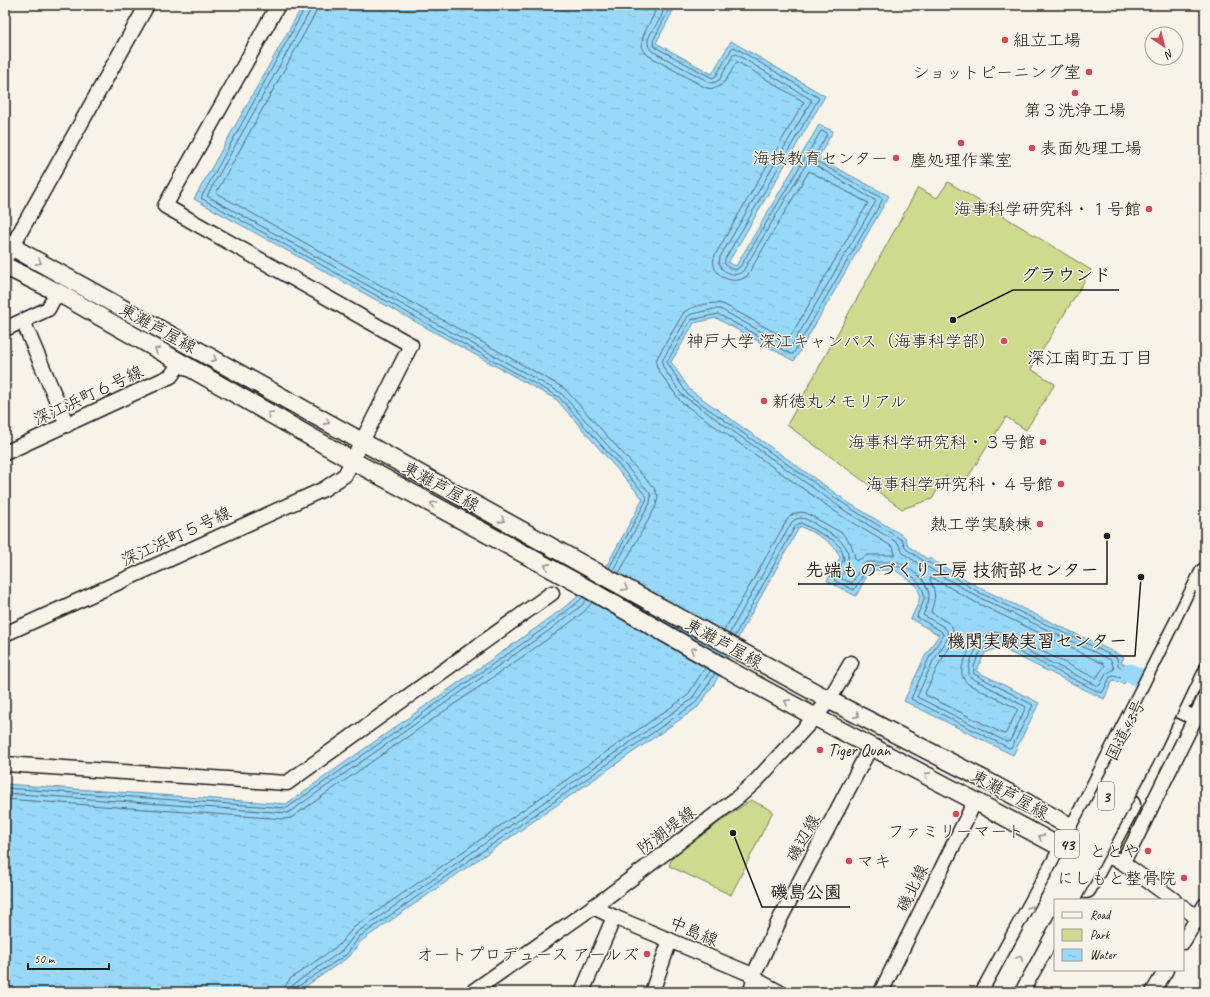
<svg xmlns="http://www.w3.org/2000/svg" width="1210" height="997" font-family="Caveat,'Klee One',sans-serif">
  <defs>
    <pattern id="water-ripples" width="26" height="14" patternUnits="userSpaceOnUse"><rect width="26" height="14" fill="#98d9fa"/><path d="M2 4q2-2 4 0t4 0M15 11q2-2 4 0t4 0" fill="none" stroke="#82bad6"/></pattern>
  </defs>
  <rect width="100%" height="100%" fill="#f7f3e8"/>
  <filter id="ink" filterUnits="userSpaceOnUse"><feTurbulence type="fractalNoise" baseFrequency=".025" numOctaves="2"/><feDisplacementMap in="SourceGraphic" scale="8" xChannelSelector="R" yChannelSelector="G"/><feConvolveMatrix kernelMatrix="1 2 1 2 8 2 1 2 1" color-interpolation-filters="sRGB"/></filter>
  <g filter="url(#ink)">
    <!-- green -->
    <g fill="#cedb8e" stroke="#757c55">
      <path d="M948,182l143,88 -60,99 24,15 -29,46 -20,-13 -43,68 -17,-9 -14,23 -30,10 -115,-84 131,-237 19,10z"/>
      <path d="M751,800l22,11 -42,84 -62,-29 4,-11z"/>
    </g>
    <!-- water -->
    <path fill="url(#water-ripples)" stroke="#668da1" d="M303,5h365l6,4 -18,34 56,31 19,-33 94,55 -97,167 8,3 83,-141 14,6 -15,27 71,38 -95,165 -78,-43 -22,5 -23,39 19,28 162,115 53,32 3,9 19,13 2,-1 53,31 142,68 -3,6 10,5 -7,16 -11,-4 -9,19 -105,-52 -14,6 -9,18 63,32 -26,52 -109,-54 21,-45 14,-21 -28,-16 8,-18 1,-7 -4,-9 -21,-15h-25l-14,26 -29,-15 13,-23c-5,-17 -24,-23 -40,-32l-60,108 -26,50 -16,23 -337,234 -11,15 -53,36h-292v-208l281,20 260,-183 29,-22 33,-36 35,-64 -86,-99 -363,-201z"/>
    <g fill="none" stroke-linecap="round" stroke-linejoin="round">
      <!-- shore -->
      <g stroke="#4e6875" stroke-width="1">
        <path d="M306,5l-1,3 -104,190 358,199 88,100 -1,4 -37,67"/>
        <path d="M311,5l-1,6 -103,185 354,197 88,99 2,4 -1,7 -37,67"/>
        <path d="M317,5l-2,9 -99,179 348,195 90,100 4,8 -2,10 -37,67"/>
        <path d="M656,5c0,17 -26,36 -7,51l55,31c18,7 24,-11 32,-24l2,-1 66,40 -89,153c-8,18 17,33 32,21l62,-105 59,32 -79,136h-2l-64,-35c-9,-3 -31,2 -39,8l-27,46 -1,6 2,6 23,32 162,115 50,30 2,6 -1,2h-26l-12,6 -5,-17 -9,-11 -36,-20c-8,-2 -14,0 -19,7l-63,111"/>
        <path d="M662,5c0,2 1,4 1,6 -2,13 -24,28 -11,40l59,32 5,-1 4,-3 13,-24 3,-1 76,46 -92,157 -1,6 3,6c7,5 14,8 21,2l65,-110 68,40 -85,146h-2l-69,-38h-6l-22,5 -4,2 -26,45 1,6 19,28 165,117 51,31 5,10 19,13 7,2 49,29 133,63 3,9 -8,5 -6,11 -2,1 -96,-48c-6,-1 -19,4 -24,9 -5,6 -12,22 -8,30l56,30 -16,34 -3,1 -90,-45 16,-36 14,-21 1,-5 -1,-4 -3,-4 -21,-12 5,-12 1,-8 -1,-5 -6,-12 -23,-16h-33l-4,4 -10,17 -10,-4 -1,-3c16,-26 3,-35 -20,-48 -6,-4 -13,-9 -20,-10l-5,1 -4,3 -63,112"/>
        <path d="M667,5l1,6 -15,30 2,6 57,31 4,-2 16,-28 2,-1 85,51 -94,161c-2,7 4,9 10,11l5,-3 81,-136 5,1 1,2 -12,22 1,5 67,38 -90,155h-2l-73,-40 -27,6 -24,42 20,32 163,114 52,32 4,9 19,13 5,1 50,30 137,65 1,7 7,6 -4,7 -7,-2 -4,1 -7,15 -2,1 -100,-50c-5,0 -15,3 -19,7 -4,4 -10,19 -8,24l59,31 -21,42 -3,1 -98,-49 18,-41 14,-23 -2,-4 -24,-14c1,-7 9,-15 7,-23 -1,-10 -19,-26 -28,-28 -8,-1 -21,-1 -28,1l-14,23 -19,-9 -1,-3 10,-19 -3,-11 -8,-8 -32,-17 -5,2 -62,112"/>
        <path d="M931,578h2l42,24 129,62 1,2 -4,5 -4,6 -2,1 -89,-45c-10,-3 -23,2 -30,8 -5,4 -6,9 -9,14 -5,10 -9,20 1,29l50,25 -12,24 -2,1 -78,-39 -1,-2 14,-29 14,-22 1,-6 -1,-7 -3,-5 -19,-12c4,-14 6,-18 -1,-32z"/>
        <path d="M5,788l282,20 262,-183 29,-23 5,-5"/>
        <path d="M5,793l283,20 263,-184 30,-23 6,-7"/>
        <path d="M5,799l279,20 7,-1 264,-184 30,-23 7,-9"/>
        <path d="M284,992l1,-6 5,-7 49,-34 14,-17 334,-232 18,-28"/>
        <path d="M290,992l1,-4 3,-4 49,-34 13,-17 335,-233 20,-30"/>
        <path d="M295,992l2,-5 50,-33 12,-17 335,-233 16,-22 5,-9"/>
      </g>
      <!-- river -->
      <path stroke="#98d9fa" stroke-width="19" d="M1129,673l76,35"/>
      <defs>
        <g id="minor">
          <path d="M5,259l142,-254"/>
          <path d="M23,321l44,104"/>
          <path d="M5,329l43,-20 9,-17"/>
          <path d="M5,453l166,-77 9,-13"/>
          <path d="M5,634l319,-145 21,-14 66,-130 -246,-139 113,-201"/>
          <path d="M1178,710l17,8"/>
          <path d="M5,764l282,19 265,-190"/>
          <path d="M1114,859l8,3 52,38"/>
          <path d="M1122,862l10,-16 73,-148"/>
          <path d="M593,907l21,10 134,56 14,10 17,9"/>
          <path d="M1183,907l22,16"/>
          <path d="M1183,942l22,-37"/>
          <path d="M472,992l135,-95 130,-99 19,-17 59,-64 14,-17 22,-37"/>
          <path d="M582,992l32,-75"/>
          <path d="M652,992l18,-52"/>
          <path d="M751,992l5,-22 25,-53 90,-171"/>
          <path d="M881,992l94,-191"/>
          <path d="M1153,992l13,-22"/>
        </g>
        <g id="major">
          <path d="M5,243l586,326 238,131 158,81 88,48 10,9"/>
          <path d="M5,266l52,26 296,169 228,124 146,84 88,48 160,84 89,48 12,2"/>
        </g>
        <g id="highway">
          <path d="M1184,698l21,-44"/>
          <path d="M1086,888l44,-83"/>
          <path d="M986,992l89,-163 130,-256"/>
          <path d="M1018,992l37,-66"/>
        </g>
      </defs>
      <!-- minor casing -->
      <use href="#minor" stroke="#1c1c1c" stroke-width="17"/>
      <!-- major casing -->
      <use href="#major" stroke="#1c1c1c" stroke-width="20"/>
      <!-- highway casing -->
      <use href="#highway" stroke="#1c1c1c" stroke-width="23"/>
      <!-- minor -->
      <use href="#minor" stroke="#f7f3e8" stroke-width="14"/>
      <!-- major -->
      <use href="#major" stroke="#f7f3e8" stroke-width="17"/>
      <!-- highway -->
      <use href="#highway" stroke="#f7f3e8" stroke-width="20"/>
      <defs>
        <g id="highway-bridge">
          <path d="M1069,900l79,-150 57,-120"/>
          <path d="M1001,992c71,-130 141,-262 204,-396"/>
        </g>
      </defs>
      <!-- highway-bridge casing -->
      <use href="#highway-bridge" stroke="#1c1c1c" stroke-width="23" stroke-linecap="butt"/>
      <!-- highway-bridge -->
      <use href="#highway-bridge" stroke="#f7f3e8" stroke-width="20"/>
    </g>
    <!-- one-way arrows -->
    <defs><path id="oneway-chevron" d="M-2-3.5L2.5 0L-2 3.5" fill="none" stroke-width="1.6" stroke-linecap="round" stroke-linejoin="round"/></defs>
    <g stroke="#94928c">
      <use href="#oneway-chevron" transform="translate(39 262) rotate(29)"/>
      <use href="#oneway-chevron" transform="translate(157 350) rotate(-150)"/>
      <use href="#oneway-chevron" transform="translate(214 359) rotate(29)"/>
      <use href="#oneway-chevron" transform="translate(270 414) rotate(-150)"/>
      <use href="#oneway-chevron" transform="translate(327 422) rotate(29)"/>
      <use href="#oneway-chevron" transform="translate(433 504) rotate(-151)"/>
      <use href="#oneway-chevron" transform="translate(502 520) rotate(29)"/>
      <use href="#oneway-chevron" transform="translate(547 566) rotate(-151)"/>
      <use href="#oneway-chevron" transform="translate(625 588) rotate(29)"/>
      <use href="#oneway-chevron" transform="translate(693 650) rotate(-150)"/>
      <use href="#oneway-chevron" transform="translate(787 702) rotate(-152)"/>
      <use href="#oneway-chevron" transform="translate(857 715) rotate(27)"/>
      <use href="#oneway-chevron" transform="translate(927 775) rotate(-152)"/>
      <use href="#oneway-chevron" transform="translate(1041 837) rotate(-151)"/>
      <use href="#oneway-chevron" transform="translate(1031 908) rotate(-61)"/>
      <use href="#oneway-chevron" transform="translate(1020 958) rotate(-61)"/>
    </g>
  </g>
  <!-- markers -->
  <g fill="#d1495b" stroke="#f7f3e8" stroke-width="1.5">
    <circle cx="1005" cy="40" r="4"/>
    <circle cx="1089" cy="72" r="4"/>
    <circle cx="1075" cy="93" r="4"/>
    <circle cx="961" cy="143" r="4"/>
    <circle cx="1032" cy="148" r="4"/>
    <circle cx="896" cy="158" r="4"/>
    <circle cx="1149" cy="209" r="4"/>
    <circle cx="1004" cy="341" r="4"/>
    <circle cx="764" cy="401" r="4"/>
    <circle cx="1043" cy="442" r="4"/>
    <circle cx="1061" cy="484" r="4"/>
    <circle cx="1040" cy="524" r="4"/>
    <circle cx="820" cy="750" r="4"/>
    <circle cx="956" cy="814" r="4"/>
    <circle cx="1148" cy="851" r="4"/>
    <circle cx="849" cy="861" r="4"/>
    <circle cx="1184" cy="878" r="4"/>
    <circle cx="647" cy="954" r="4"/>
  </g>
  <g text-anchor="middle" stroke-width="3" stroke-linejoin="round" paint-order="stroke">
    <!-- shield labels -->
    <g fill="#f7f3e8" stroke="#5e5c59" stroke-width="1">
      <rect x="1098" y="782" width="16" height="28" rx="3"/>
      <rect x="1055" y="830" width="24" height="28" rx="3"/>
    </g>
    <g font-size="16" font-weight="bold" fill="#1c1c1c">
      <text x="1106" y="802">3</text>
      <text x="1067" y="850">43</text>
    </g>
    <!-- poi labels -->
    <g font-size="17" fill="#1c1c1c" stroke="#f7f3e8" text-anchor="end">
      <text x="1013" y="46" text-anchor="start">組立工場</text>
      <text x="1081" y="78">ショットピーニング室</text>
      <text x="1075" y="116" text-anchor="middle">第３洗浄工場</text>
      <text x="1040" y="154" text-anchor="start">表面処理工場</text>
      <text x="888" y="164">海技教育センター</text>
      <text x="961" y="166" text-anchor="middle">塵処理作業室</text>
      <text x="1141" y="215">海事科学研究科・１号館</text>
      <text x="996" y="347">神戸大学 深江キャンパス（海事科学部）</text>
      <text x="772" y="407" text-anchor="start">新徳丸メモリアル</text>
      <text x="1035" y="448">海事科学研究科・３号館</text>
      <text x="1053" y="490">海事科学研究科・４号館</text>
      <text x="1032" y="530">熱工学実験棟</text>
      <text x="828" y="756" text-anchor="start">Tiger Quan</text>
      <text x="956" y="837" text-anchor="middle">ファミリーマート</text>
      <text x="1140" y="857">ととや</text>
      <text x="857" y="867" text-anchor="start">マキ</text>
      <text x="1176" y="884">にしもと整骨院</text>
      <text x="639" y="960">オートプロデュース アールズ</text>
    </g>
    <!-- street labels -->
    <g font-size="17" fill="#1c1c1c" stroke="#f7f3e8">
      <text transform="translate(158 328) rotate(29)" y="6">東灘芦屋線</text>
      <text transform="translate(88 395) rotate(-25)" y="6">深江浜町６号線</text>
      <text transform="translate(441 486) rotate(29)" y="6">東灘芦屋線</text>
      <text transform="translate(176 536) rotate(-25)" y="6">深江浜町５号線</text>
      <text transform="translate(724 643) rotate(29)" y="6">東灘芦屋線</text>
      <text transform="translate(1125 730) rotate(-63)" y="6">国道43号</text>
      <text transform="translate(1010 794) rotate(28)" y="6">東灘芦屋線</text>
      <text transform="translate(666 830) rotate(-37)" y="6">防潮堤線</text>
      <text transform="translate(803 838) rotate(-62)" y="6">磯辺線</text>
      <text transform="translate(912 888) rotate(-64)" y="6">磯北線</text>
      <text transform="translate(694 931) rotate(23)" y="6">中島線</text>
    </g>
    <!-- neighbourhood labels -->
    <g font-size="18" fill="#1c1c1c" stroke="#f7f3e8">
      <text x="1090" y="364">深江南町五丁目</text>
    </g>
  </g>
  <!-- callouts -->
  <path fill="none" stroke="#1c1c1c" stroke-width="1.5" d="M953 320L1013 290H1119M1107 536L1107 584H798M1141 577L1135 656H939M733 833L762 907H850"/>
  <g fill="#1c1c1c" stroke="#f7f3e8" stroke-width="1.5">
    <circle cx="953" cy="320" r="4"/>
    <circle cx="1107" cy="536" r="4"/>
    <circle cx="1141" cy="577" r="4"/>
    <circle cx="733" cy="833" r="4"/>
  </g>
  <g font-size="18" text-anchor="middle" font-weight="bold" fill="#1c1c1c" stroke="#f7f3e8" stroke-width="3" stroke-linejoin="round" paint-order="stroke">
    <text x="1066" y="281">グラウンド</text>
    <text x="952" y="576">先端ものづくり工房 技術部センター</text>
    <text x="1037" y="647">機関実験実習センター</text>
    <text x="806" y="898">磯島公園</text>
  </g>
  <!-- margin -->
  <rect width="1210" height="997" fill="none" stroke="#f7f3e8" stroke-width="20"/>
  <rect x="10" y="10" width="1190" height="977" fill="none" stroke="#1c1c1c" stroke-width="1.5" filter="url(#ink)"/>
  <!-- legend -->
  <rect x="1054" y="899" width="130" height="72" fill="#f7f3e8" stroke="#9f9d96"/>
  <rect x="1062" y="912" width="20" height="6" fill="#f7f3e8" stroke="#9f9d96"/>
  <text x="1090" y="919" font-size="12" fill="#1c1c1c">Road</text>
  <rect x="1062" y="929" width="20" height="12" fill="#cedb8e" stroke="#9f9d96"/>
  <text x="1090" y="939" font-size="12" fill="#1c1c1c">Park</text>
  <rect x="1062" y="949" width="20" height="12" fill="url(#water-ripples)" stroke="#9f9d96"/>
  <text x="1090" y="959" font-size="12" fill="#1c1c1c">Water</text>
  <!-- north arrow -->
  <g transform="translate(1164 46) rotate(145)"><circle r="19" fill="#f7f3e8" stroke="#9f9d96"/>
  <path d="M0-3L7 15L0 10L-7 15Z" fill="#d1495b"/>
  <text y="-6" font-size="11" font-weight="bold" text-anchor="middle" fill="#1c1c1c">N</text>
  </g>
  <!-- scale -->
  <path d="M28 963v6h81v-6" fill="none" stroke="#1c1c1c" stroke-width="2"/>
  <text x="34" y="963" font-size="12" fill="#1c1c1c" stroke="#f7f3e8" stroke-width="3" paint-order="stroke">50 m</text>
</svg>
